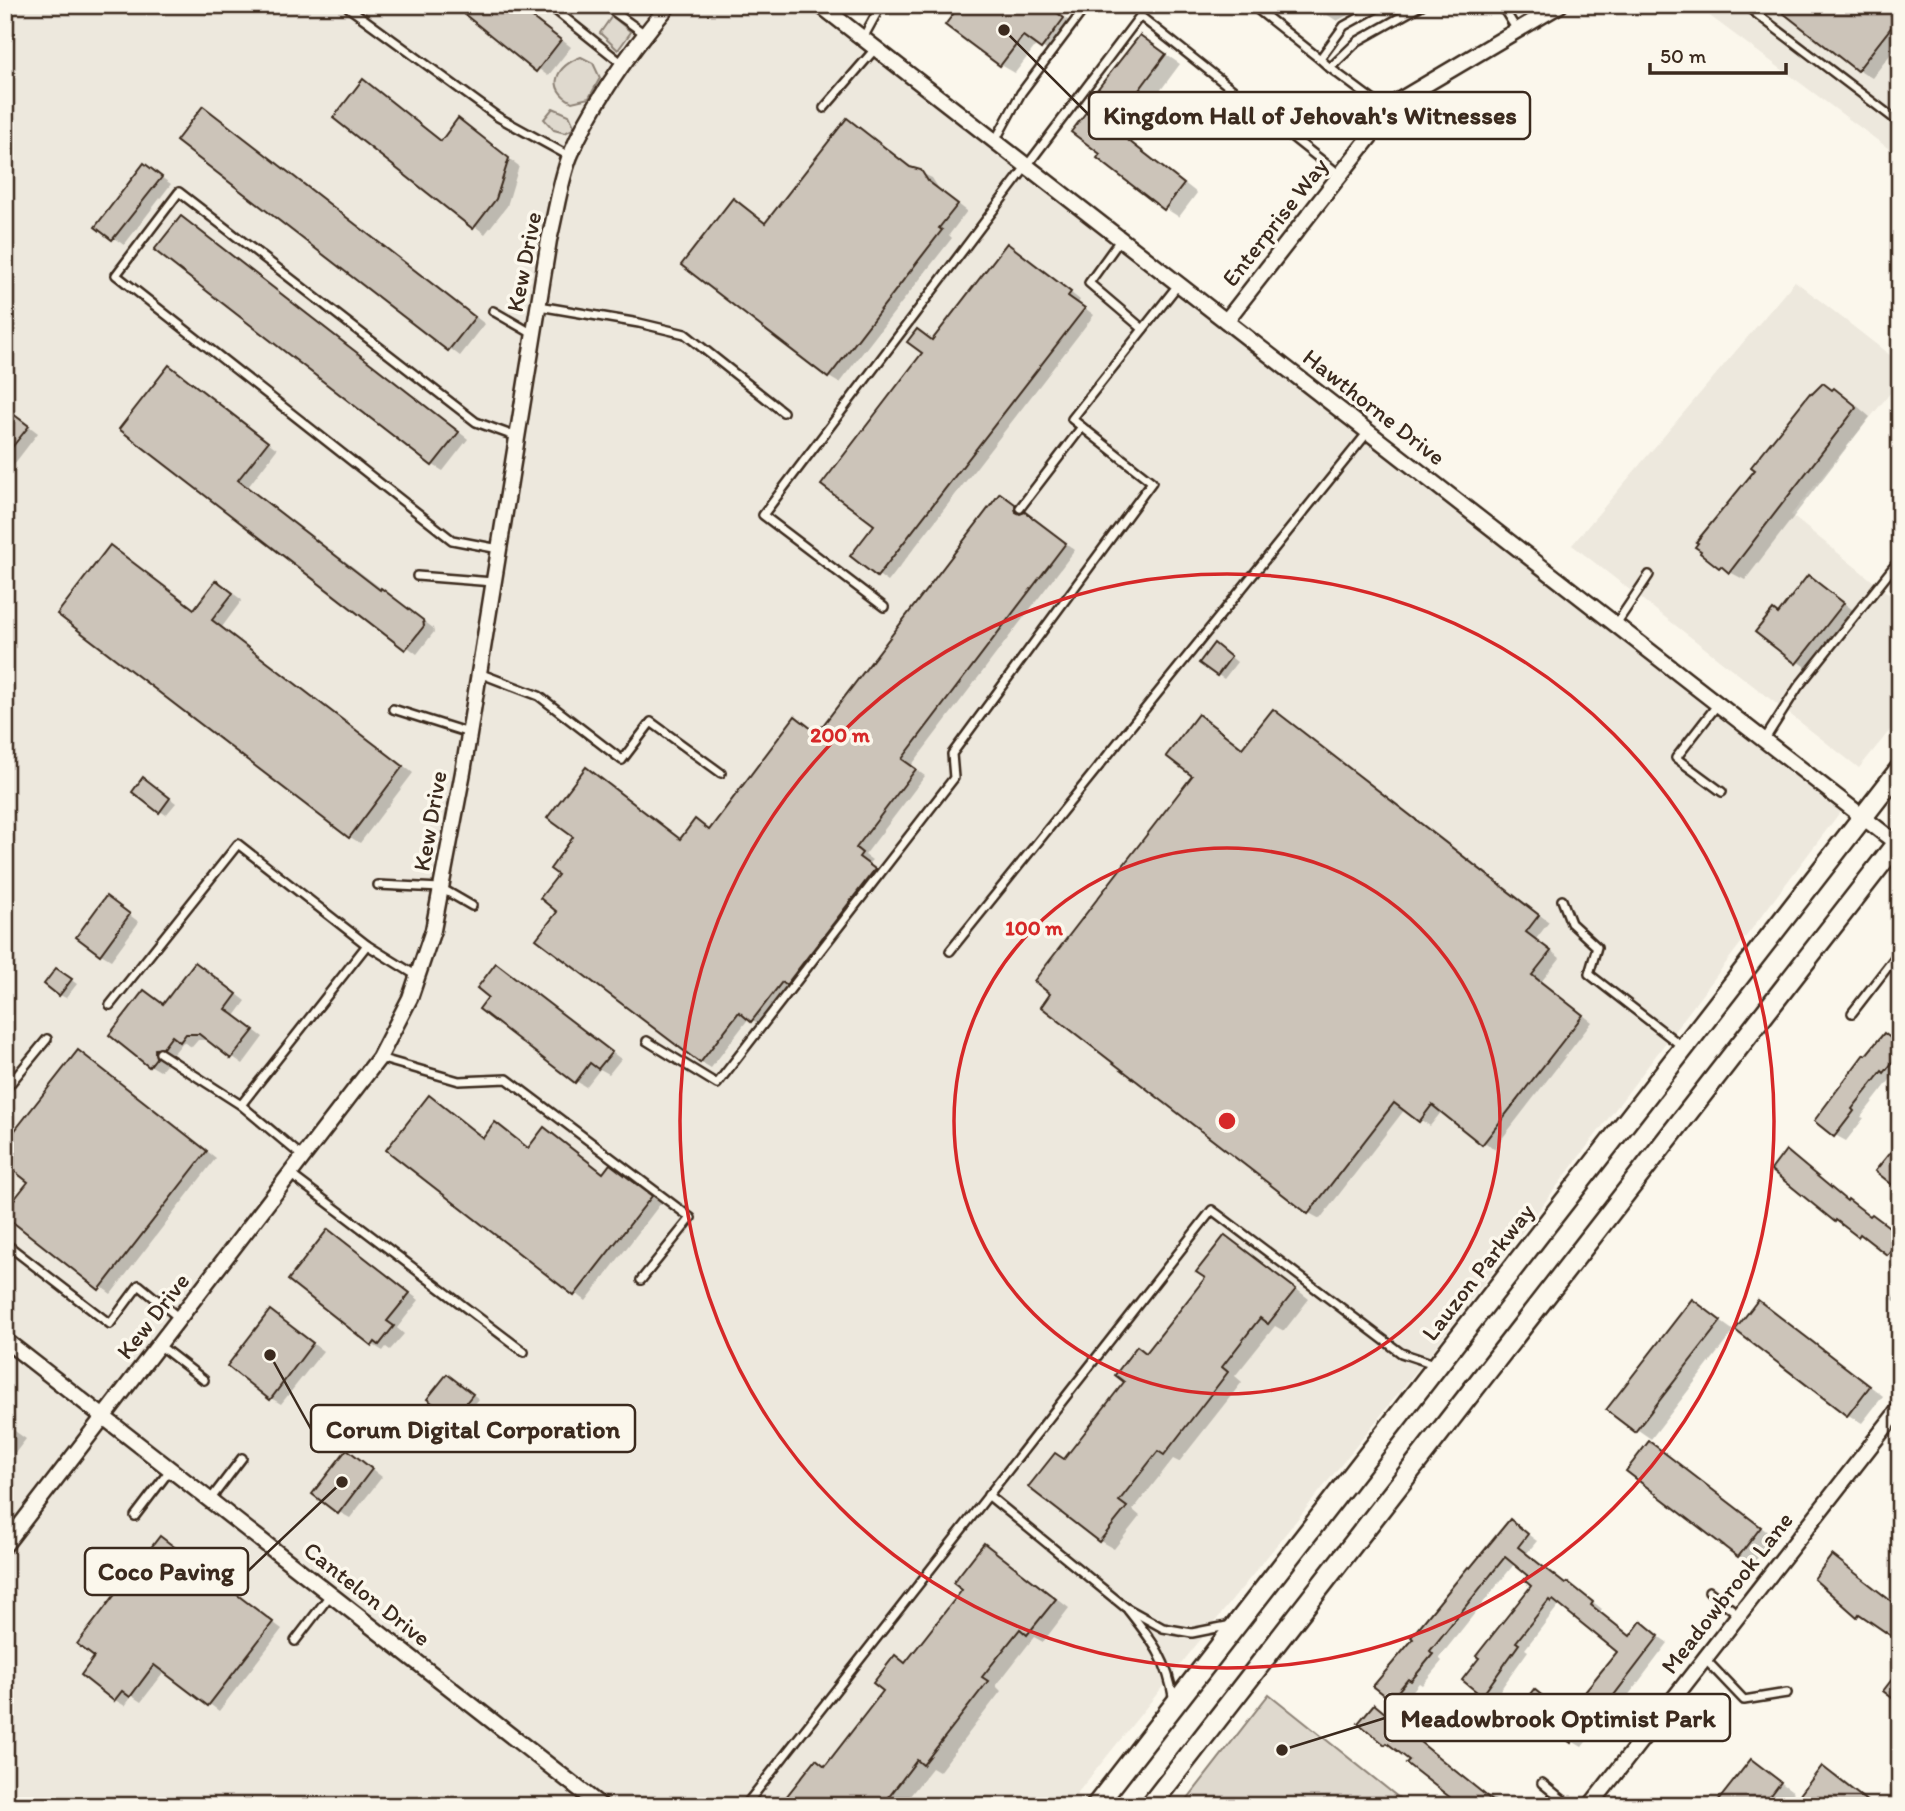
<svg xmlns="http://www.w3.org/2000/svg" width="1905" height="1811" font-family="Itim,sans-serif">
  <rect width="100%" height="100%" fill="#fbf7ec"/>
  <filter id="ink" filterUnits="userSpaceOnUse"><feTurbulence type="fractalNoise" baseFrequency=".0143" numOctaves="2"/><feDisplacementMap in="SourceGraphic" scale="14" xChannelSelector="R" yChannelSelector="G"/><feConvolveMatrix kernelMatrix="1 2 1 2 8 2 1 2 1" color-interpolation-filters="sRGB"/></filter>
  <g filter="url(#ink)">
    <!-- built -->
    <g fill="#ede8dd">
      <path d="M5,5h814l1028,798 -417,551 -363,452h-1062z"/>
      <path d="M1695,5h205v152z"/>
      <path d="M1795,281l105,82v18l-109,134 109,88v115l-41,50 -287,-223z"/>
    </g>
    <!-- green -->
    <g fill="#dfd9ce" stroke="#8d8276" stroke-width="2">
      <path d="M612,16l19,16 -13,18 -18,-17z"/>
      <path d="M581,57l12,6 7,15 -11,20 -17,4c-27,-15 -15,-36 9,-45z"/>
      <path d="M553,108l16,7 6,13 -10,5 -11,-3 -10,-11z"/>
      <path d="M1269,1694l140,112h-227z"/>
    </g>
    <!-- shadow -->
    <g fill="#0003">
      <path d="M455,5h68l-2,3 50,39 -23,29z"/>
      <path d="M962,5h86l30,23 -22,28 -19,-12 -22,29 -14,-8z"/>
      <path d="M1319,5h47l-29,16 -14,-9z"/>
      <path d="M1900,5v37l-28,36 -14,-9z"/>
      <path d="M1140,37l40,27 -40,54 13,7 1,14 -22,3 65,51 -18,24 -14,-9 -63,-54z"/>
      <path d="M374,88l69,54 16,-21 60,45 -12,40 -22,28 -150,-116z"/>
      <path d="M204,108l281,216 -25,32 -281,-215z"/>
      <path d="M145,166l26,18 -47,61 -26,-18z"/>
      <path d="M914,170l18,8 7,11 28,22 -18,24 3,3 -113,145 -10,-6 -95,-177 33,24z"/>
      <path d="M192,224l276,215 -25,32 -10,-6z"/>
      <path d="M1018,251l62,49 -2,3 16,12 -206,267 -36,-26 24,-31 57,-184z"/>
      <path d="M180,373l97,76 -29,38 185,141 1,4 -17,22 -296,-225z"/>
      <path d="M1823,385l26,14 21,18 -125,163 -25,-13 -18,-14 55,-83 55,-74z"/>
      <path d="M5,408l33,25 -33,43z"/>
      <path d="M1001,495l74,55 -164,216 14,10 -60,79 7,5 -4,4 17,13 -88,113 -4,-3 -30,39 -14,-8 -38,50 -10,-6 -141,-151v-36l37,-100 84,65 15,-19 14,10 86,-112 23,15z"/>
      <path d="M111,547l85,63 21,-28 10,7 15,11 -20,27 191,146 -53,70 -10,-6z"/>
      <path d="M1819,584l34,26 -45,59 -51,-37z"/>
      <path d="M1221,649l16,13 -13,17 -6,-4z"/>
      <path d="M1273,711l276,211 -13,17 24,19 -19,24 51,40 -98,127 -52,-38 -12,15 -25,-17 -85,110 -11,-6 -66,-464z"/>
      <path d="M150,783l26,20 -10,12 -6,-4z"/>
      <path d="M116,905l23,17 -28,38 -10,-6z"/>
      <path d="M496,965l125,94 -12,15 -9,-5 -14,18 -10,-6 -85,-84z"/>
      <path d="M206,970l40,31 -11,15 28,21 -20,27 -34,-24h-11l-6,7 -9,-5 -9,11 -9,2 1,9 -6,7 -10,-6 14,-60z"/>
      <path d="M63,974l14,10 -11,14 -6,-3z"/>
      <path d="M1885,1035l15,9v28l-5,5 -2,-1 -32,41 3,1 -18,23 -11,-6 32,-78z"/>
      <path d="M89,1059l127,99 -105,136 -106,-80 26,-32z"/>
      <path d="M429,1097l55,42 11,-15 34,25 16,-20 60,45 16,-1 40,30 -75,98 -197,-152z"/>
      <path d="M1786,1153l61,48 53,34 -1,25 -29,-20 -1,1 -33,-21 -63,-51z"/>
      <path d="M329,1231l90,69 -22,28 7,6 -14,16 -4,-3 -3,4 -10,-6z"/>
      <path d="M1226,1237l14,8 69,54 -25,32 -9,-5 -40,50 7,6 -63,80 -6,-3 -40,51 7,6 -26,33 -14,-8 -69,-54 34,-26 142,-183z"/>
      <path d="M1900,1288v17l-8,-6z"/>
      <path d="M1692,1301l42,30 -83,108 -43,-30z"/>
      <path d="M1759,1302l14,9 110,85 -21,27 -14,-8z"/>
      <path d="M270,1312l53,39 -42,53 -10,-6z"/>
      <path d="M454,1380l25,19 -18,22 -31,-22z"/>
      <path d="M5,1424l21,15 -21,27z"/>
      <path d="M1650,1444l14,8 110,85 -21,27 -14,-8z"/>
      <path d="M358,1458l24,19 -32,41 -11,-6z"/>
      <path d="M1510,1521l27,20 -10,12 40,32 11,5 24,19 -2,3 31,24 10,-12 27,19 -56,74 -4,-3 -26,33 -34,-20 -13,-35 28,20 6,2 50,-62 -60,-47 -34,44 3,2 -35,49 -10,-6 50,-109 -3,-10 -15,-12 -76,95 3,3 -20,24 -3,-2 -17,21 -10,-5 78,-129z"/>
      <path d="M161,1538l121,91 -63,82 -54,-40 -24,31 -9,-6 -7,10 -10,-6 -18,-43z"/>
      <path d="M984,1545l15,9 70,54 -26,34 -9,-5 -38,49 5,5 -62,81 -7,-4 -30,38h-102l85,-116 10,-33 12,7 57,-75z"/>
      <path d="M1374,1706l115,91 1,-1 15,10h-41l-53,-47 -25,-15z"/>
      <path d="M1751,1761l43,31 -11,14h-67z"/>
      <path d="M1822,1768l15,8 37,30h-60z"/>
    </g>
    <!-- building -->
    <g fill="#ccc4b9" stroke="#3b2a1e" stroke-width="2">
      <path d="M453,5h63l45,35 -25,32z"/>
      <path d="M960,5h87l17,13 -23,31 -18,-13 -23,30 -55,-41z"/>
      <path d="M1773,5h127v11l-43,55z"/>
      <path d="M1140,35l26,19 -47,63 19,-2 3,17 -21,2 64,50 -20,26 -67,-52 3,-4 -29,-22 22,-29 -4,-3z"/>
      <path d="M363,79l78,62 17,-23 51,40 -13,41 -23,30 -140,-111z"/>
      <path d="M203,106l272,211 -27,34 -272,-210z"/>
      <path d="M847,118l63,49 11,3 7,11 30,23 -19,24 3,2 -114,148 -147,-113 52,-67 32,25z"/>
      <path d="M144,163l18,14 -50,63 -17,-13z"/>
      <path d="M181,216l278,216 -27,34 -278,-216z"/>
      <path d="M1007,243l64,49 -3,4 17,12 -208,269 -27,-21 24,-31 -53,-40 101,-132 -15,-11 10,-13 15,11z"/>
      <path d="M169,365l99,77 -30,38 142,110 1,-2 42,32 1,6 -19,24 -286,-221z"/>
      <path d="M1823,383l9,7 2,-2 21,17 1,3 -127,165 -8,-7 -2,2 -19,-15 1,-2 -6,-4 3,-4 -2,-1 59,-72 -4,-3 59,-74 2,1z"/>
      <path d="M5,408l24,18 -24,30z"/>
      <path d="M1000,493l15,11 1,8 4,2 5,-2 41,31 -164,216 14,10 -60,79 6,5 -3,4 16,12 -89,116 -4,-3 -31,40 -12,-10 -39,51 -164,-124 21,-27 -17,-14 18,-23 -8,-6 23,-32 -26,-19 39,-51 94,72 15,-20 14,11 86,-114 22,17z"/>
      <path d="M110,545l84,64 22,-29 17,13 -21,27 191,146 -54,72 -292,-224z"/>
      <path d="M1808,575l36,28 -48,61 -41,-32 18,-22 5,4z"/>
      <path d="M1214,643l17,14 -14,19 -18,-13z"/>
      <path d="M1273,709l266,206 -13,17 25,19 -19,24 51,40 -101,130 -50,-40 -13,17 -25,-19 -86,111 -267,-207 9,-13 -16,-13 158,-205 -26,-20 32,-42 44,34z"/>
      <path d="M143,777l27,21 -11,15 -27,-21z"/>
      <path d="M106,896l24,18 -30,41 -24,-18z"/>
      <path d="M195,962l42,32 -11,15 28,21 -23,29 -32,-25h-13l-6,8 -8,-6 -9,12 -8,1 1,9 -7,9 -40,-32 35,-45 19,14z"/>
      <path d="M496,963l116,89 -14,17 -8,-6 -15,20 -96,-74 9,-12 -11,-9z"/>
      <path d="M56,968l16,11 -13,17 -15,-12z"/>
      <path d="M1884,1033l16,12v8l-16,20 -2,-2 -30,38 2,2 -20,26 -20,-16 50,-67 2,1z"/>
      <path d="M78,1050l129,101 -108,139 -94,-74v-5l23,-29 -23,-18v-21z"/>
      <path d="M429,1095l54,43 12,-16 33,26 16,-21 59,46 7,-9 42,32 -78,100 -188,-146z"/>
      <path d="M1900,1140v51l-25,-20z"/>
      <path d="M1786,1150l61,51 1,-2 22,17 2,-2 28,21v4l-13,16 -27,-21 -2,3 -22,-17 -1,2 -64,-52z"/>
      <path d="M328,1229l82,64 -23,28 7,5 -15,19 -4,-3 -3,4 -84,-66z"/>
      <path d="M1225,1235l71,54 -28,35 -8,-6 -38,49 6,5 -64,83 -6,-4 -39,50 8,6 -28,35 -71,-55 27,-34 9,6 60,-77 -9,-7 22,-29 9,7 59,-75 -9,-6z"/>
      <path d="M1692,1299l29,22 -86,111 -29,-22z"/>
      <path d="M1758,1300l112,86 -23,30 -112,-86z"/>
      <path d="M270,1310l43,33 -43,57 -43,-34z"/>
      <path d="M447,1374l26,20 -20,25 -26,-20z"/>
      <path d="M1649,1441l112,86 -23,30 -112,-86z"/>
      <path d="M347,1449l25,20 -34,45 -26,-20z"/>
      <path d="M1510,1519l18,15 -10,13 47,37 3,-2 25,20 -2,3 39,31 11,-15 18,15 -58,76 -4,-3 -26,34 -22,-17 -2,2 -27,-21 14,-18 27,22 2,-3 5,4 49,-60 -64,-52 -2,2 -2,-2 -33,42 3,2 -37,52 -20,-16 17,-22 -3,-2 55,-70 -7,-6 4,-4 -23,-19 -75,94 3,3 -22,27 -3,-2 -17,21 -18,-14 40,-47 -2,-2 57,-70 2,1z"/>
      <path d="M160,1536l113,86 -65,84 -54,-41 -24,32 -8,-6 -8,10 -33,-26 13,-18 -17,-13z"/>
      <path d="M984,1543l72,56 -29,36 -7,-6 -38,48 6,4 -65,84 -6,-5 -35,46h-85l-11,-9 30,-38 9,7 58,-75 -10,-8 22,-28 10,8 57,-73 -9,-7z"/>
      <path d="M1832,1555l68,53v34l-41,-28 -2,3 -43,-38z"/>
      <path d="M1900,1669v35l-17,-13z"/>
      <path d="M1374,1704l74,61 51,41h-38l-55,-43 3,-3 -22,-17 -2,2 -27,-22z"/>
      <path d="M1751,1759l30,23 -18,24h-49z"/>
      <path d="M1822,1766l51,40h-61l-13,-10z"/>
    </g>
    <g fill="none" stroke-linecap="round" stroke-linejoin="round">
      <defs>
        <g id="service">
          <path d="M549,5l75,60"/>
          <path d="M1252,5l68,54"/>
          <path d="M1499,5l6,6 12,19"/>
          <path d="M1745,5l155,118"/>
          <path d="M349,8l149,109 71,39"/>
          <path d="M613,11l32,23"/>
          <path d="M863,38l18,-33"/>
          <path d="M1330,68l-10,-9 24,-33 38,-21"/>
          <path d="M824,108l51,-59"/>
          <path d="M1389,112l-59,-44 28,-27 64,-36"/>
          <path d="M995,141l26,-48 66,-88"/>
          <path d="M1120,240l-31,43 54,46"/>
          <path d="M539,306l100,17 46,11 98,78"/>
          <path d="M493,311l40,23"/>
          <path d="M1020,508l62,-81"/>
          <path d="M499,549l-47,-9 -336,-265 63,-83 297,230 41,15"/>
          <path d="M417,576l76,6"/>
          <path d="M884,607l-121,-92 377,-499 200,159"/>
          <path d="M1616,624l33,-49"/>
          <path d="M479,673l60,23 83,64 29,-38 70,51"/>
          <path d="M1718,704l-42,54 46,34"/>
          <path d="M393,709l76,24"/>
          <path d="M1765,739l33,-52 102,-128"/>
          <path d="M378,885l63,3 31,18"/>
          <path d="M1562,900l9,23 26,24 -8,27 94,73"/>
          <path d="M367,945l50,31"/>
          <path d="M950,951l418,-519"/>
          <path d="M110,1005l128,-161 129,101 -126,160"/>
          <path d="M1852,1013l48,-62"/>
          <path d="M647,1041l70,43 237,-306 -2,-24 200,-272 -80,-63 106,-134"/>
          <path d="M160,1053l81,52 62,52"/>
          <path d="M379,1058l80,23 48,-2 184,139 -50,62"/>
          <path d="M5,1090l42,-51"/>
          <path d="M290,1174l234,178"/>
          <path d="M5,1243l105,81 29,-39 40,33"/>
          <path d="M159,1345l45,35"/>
          <path d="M988,1495l137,112 38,21 29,5 40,-8"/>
          <path d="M210,1500l32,-42"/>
          <path d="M135,1516l35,-46"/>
          <path d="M1709,1591l30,24"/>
          <path d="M1128,1610c26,33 39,49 46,91"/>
          <path d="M295,1641l36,-47"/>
          <path d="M1705,1659l39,41 43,-7"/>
          <path d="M1542,1783l28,23"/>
          <path d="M745,1806l467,-596 189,143 36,12"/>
        </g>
        <g id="minor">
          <path d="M820,5l1080,841"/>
          <path d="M1226,321l172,-220 162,-96"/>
          <path d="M5,1340l596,466"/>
          <path d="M5,1545l374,-487 31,-60 23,-68 30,-158 86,-532c7,-27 11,-59 21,-84 22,-53 62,-107 99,-151"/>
          <path d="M1590,1806l310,-398"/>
        </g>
        <g id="secondary">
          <path d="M1096,1806l804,-1037"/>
          <path d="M1150,1806l750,-967"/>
        </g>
      </defs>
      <!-- service casing -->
      <use href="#service" stroke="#3b2a1e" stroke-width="12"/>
      <!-- minor casing -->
      <use href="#minor" stroke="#3b2a1e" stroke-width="19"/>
      <!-- secondary casing -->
      <use href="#secondary" stroke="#3b2a1e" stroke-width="24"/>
      <!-- service -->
      <use href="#service" stroke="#fbf7ec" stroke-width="7"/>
      <!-- minor -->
      <use href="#minor" stroke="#fbf7ec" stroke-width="14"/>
      <!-- secondary -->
      <use href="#secondary" stroke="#fbf7ec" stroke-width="19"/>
    </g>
  </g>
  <!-- distance rings -->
  <g fill="none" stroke="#d62828" stroke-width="3.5">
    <circle cx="1227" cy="1121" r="273"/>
    <circle cx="1227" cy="1121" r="547"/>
  </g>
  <g text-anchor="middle" stroke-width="7" stroke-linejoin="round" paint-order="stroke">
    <!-- street labels -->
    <g font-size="24" fill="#3b2a1e" stroke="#fbf7ec">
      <text transform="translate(1275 222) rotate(-52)" y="8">Enterprise Way</text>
      <text transform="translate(524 262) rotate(-79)" y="8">Kew Drive</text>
      <text transform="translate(1374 407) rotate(38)" y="8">Hawthorne Drive</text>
      <text transform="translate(430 821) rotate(-80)" y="8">Kew Drive</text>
      <text transform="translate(1478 1272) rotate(-52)" y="8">Lauzon Parkway</text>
      <text transform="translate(153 1316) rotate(-52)" y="8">Kew Drive</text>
      <text transform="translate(1727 1593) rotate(-52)" y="8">Meadowbrook Lane</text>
      <text transform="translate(367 1594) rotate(38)" y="8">Cantelon Drive</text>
    </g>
  </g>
  <circle cx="1227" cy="1121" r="10" fill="#d62828" stroke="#fbf7ec" stroke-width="3.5"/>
  <g font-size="21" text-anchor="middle" font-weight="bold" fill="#d62828" stroke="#fbf7ec" stroke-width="7" stroke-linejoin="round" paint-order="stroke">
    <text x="840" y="742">200 m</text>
    <text x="1034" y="935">100 m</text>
  </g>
  <!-- callouts -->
  <path fill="none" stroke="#3b2a1e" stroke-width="2.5" d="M1004 30L1089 115M270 1355L311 1429M342 1482L248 1571M1282 1750L1385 1718"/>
  <g fill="#3b2a1e" stroke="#fbf7ec" stroke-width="2.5">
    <circle cx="1004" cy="30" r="7"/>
    <circle cx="270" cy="1355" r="7"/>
    <circle cx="342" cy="1482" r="7"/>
    <circle cx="1282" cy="1750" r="7"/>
  </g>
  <g fill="#fbf7ec" stroke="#3b2a1e" stroke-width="2.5">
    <rect x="1089" y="92" width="441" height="47" rx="7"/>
    <rect x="311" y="1405" width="324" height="47" rx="7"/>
    <rect x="85" y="1548" width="163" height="47" rx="7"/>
    <rect x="1385" y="1694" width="345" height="47" rx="7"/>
  </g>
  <g font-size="26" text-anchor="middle" font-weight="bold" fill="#3b2a1e">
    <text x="1310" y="124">Kingdom Hall of Jehovah's Witnesses</text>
    <text x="473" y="1438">Corum Digital Corporation</text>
    <text x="166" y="1580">Coco Paving</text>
    <text x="1558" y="1727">Meadowbrook Optimist Park</text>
  </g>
  <!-- margin -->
  <rect width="1905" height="1811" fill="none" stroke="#fbf7ec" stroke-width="28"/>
  <rect x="14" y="14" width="1877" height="1783" fill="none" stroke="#3b2a1e" stroke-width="2.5" filter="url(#ink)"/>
  <!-- scale -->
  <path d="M1650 63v10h136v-10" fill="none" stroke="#3b2a1e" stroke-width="3.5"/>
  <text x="1660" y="63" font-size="21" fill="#3b2a1e" stroke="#fbf7ec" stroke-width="5" paint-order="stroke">50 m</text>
</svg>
